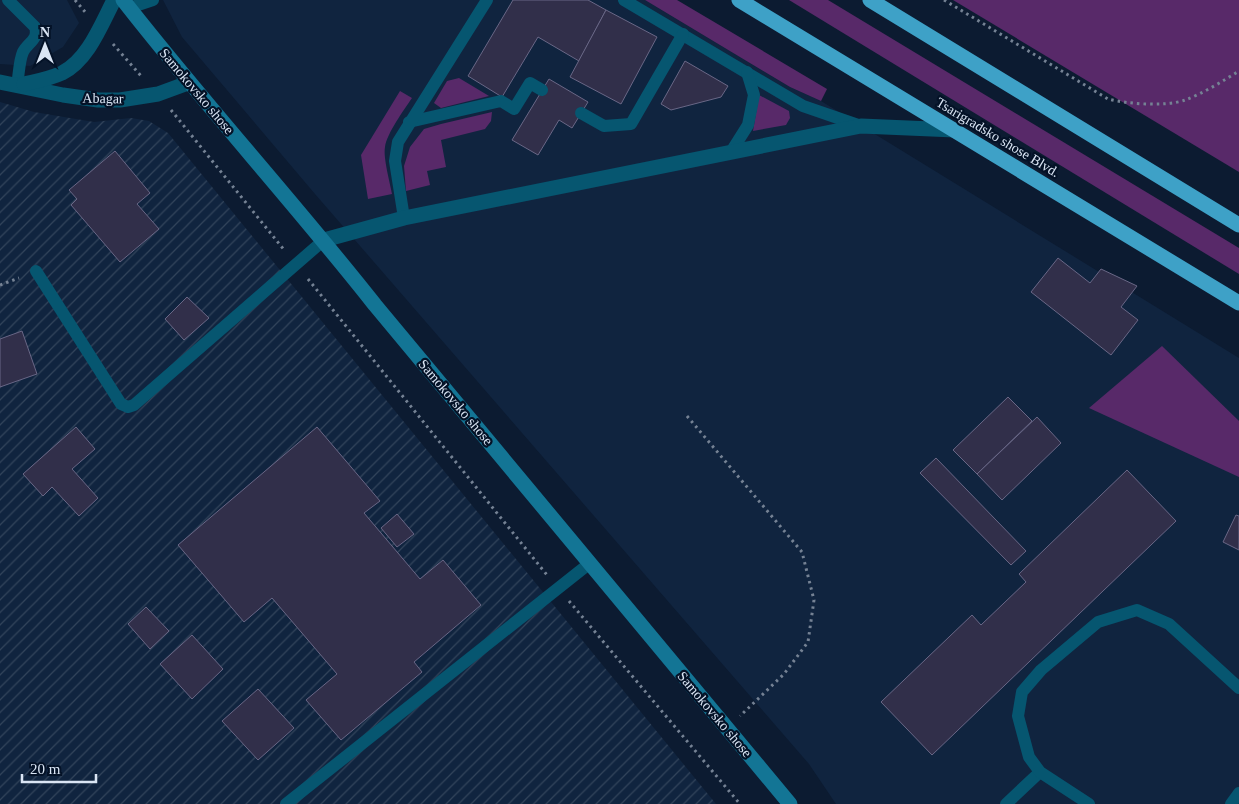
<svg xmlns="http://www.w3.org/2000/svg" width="1239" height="804" font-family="Georgia,serif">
  <defs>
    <pattern id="industrial-furrows" width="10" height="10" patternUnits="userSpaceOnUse" patternTransform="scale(1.25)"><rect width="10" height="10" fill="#10243f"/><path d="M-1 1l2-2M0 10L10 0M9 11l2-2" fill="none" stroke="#32445b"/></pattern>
  </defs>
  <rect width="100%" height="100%" fill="#0c1b31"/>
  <!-- built -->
  <g fill="#10243f">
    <path d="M0,0h67l12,23 -16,24 -33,19 -30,-2z"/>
    <path d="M163,0h482l145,87 31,14 418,257v446h-403l-27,-40 -494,-570 -133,-157z"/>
  </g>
  <!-- industrial -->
  <path fill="url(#industrial-furrows)" d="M0,102l34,10 60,10 37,-4 18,3 19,12 548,671h-716z"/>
  <!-- green -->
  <g fill="#582969">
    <path d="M645,0h32l150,89 -6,12 -31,-14z"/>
    <path d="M789,0h39l411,248v26z"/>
    <path d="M953,0h286v172z"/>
    <path d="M459,78l30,18 -48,12 -7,-5 13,-22z"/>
    <path d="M400,91l12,7c-8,12 -25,35 -27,49 -2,11 5,35 7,47l-24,5 -7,-44z"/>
    <path d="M759,95l30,16 1,7 -4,7 -33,6z"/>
    <path d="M492,112l-1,9 -6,8 -44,11 5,27 -19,4 3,14 -24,6 -2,-25 6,-19 14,-18 17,-5z"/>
    <path d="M1162,346l77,75v56l-150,-69z"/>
  </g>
  <!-- building -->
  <g fill="#312f4a" stroke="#696786">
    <path d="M513,0h75l18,10 -27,51 -41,-24 -36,60 -34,-21z"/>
    <path d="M606,10l51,27 -36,67 -51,-27z"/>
    <path d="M685,61l43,25 -7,11 -50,13 -10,-6z"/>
    <path d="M549,79l39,23 -16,26 -13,-8 -21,35 -26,-15z"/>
    <path d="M115,151l35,42 -13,11 22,25 -39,33 -49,-57 6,-6 -8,-9z"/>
    <path d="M1058,258l32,25 11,-14 36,17 -16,21 17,13 -27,35 -80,-63z"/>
    <path d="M187,297l22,21 -25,22 -19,-21z"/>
    <path d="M22,331l15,43 -37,13v-48z"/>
    <path d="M1008,397l24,24 -55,53 -24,-24z"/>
    <path d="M1037,417l24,26 -59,57 -25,-26z"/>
    <path d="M76,427l19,22 -23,20 26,29 -19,18 -27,-29 -9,9 -20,-22z"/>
    <path d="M317,427l63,74 -16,12 56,66 23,-19 38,45 -67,57 8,10 -81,68 -35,-40 31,-26 -65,-76 -28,24 -66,-77z"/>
    <path d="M936,458l90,93 -15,14 -91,-92z"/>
    <path d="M1127,470l49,51 -244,234 -51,-53 91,-87 9,10 45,-43 -7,-8z"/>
    <path d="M397,514l17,20 -17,13 -16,-19z"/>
    <path d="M1236,515l3,1v34l-16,-8z"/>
    <path d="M146,607l23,24 -19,18 -22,-25z"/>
    <path d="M192,635l31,34 -31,30 -32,-35z"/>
    <path d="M258,689l36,39 -36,32 -36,-39z"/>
  </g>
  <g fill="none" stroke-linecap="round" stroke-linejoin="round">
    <!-- path -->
    <g stroke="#758294" stroke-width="3" stroke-dasharray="2.5 4" stroke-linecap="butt">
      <path d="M75,0l11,13"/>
      <path d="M944,0l164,99c19,5 58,8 77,1 17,-6 38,-19 54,-29"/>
      <path d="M113,44l29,33"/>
      <path d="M171,110l114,141"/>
      <path d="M308,279l239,296"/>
      <path d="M0,285l19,-7"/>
      <path d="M687,416l115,136 12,48 -6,42 -24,32 -44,42"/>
      <path d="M569,601l171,203"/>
    </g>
    <!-- lane -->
    <g stroke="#065670" stroke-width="12">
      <path d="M8,0l27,27c4,13 -7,15 -12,25 -4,9 -4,23 -6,33"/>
      <path d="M624,0l179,106 58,20"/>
      <path d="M129,8l24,-8"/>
      <path d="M581,113l23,13 27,-2 52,-90"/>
      <path d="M409,122l92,-21 13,8 16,-26 12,7"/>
      <path d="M731,152l17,-27 6,-30 -7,-23"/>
      <path d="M404,218l-9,-57 3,-19 89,-142"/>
      <path d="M36,271l85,133 7,3 6,-2 190,-165"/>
      <path d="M286,804l304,-241"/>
      <path d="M1006,804l34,-32"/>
      <path d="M1089,804l-49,-32 -11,-15 -11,-41 4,-24 19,-22 57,-48 39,-12 32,14 70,64"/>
      <path d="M1231,804l8,-11"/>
    </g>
    <!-- street -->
    <g stroke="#065670" stroke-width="15">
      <path d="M0,82l63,13 35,5h22l38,-6 30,-11"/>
      <path d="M24,84c13,-3 25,-5 38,-11 26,-13 39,-48 52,-73"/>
      <path d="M324,240l80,-22 457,-92 94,4"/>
    </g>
    <!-- secondary -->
    <path stroke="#137595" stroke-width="15" d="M123,0c81,104 170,201 252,305l415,499"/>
    <!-- highway -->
    <g stroke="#3ea1c7" stroke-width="15">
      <path d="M739,0l500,303"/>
      <path d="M870,0l369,225"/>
    </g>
  </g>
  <g text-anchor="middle" stroke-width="4.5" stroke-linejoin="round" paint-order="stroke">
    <!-- street labels -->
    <g font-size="14" fill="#dae5f4" stroke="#041227">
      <text transform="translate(197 91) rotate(50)" y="5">Samokovsko shose</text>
      <text transform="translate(103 98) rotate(1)" y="5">Abagar</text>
      <text transform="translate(998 137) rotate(31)" y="5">Tsarigradsko shose Blvd.</text>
      <text transform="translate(456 402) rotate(50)" y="5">Samokovsko shose</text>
      <text transform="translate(715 714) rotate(50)" y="5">Samokovsko shose</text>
    </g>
  </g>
  <!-- north arrow -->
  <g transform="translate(45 45)" stroke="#041227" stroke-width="4" paint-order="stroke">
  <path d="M0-4L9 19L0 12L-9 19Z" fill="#dae5f4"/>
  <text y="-8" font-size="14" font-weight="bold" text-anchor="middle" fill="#dae5f4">N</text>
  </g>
  <!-- scale -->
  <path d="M22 774v8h74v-8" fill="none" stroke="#dae5f4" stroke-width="2.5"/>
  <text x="30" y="774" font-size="15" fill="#dae5f4" stroke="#041227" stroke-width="4" paint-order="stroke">20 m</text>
</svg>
